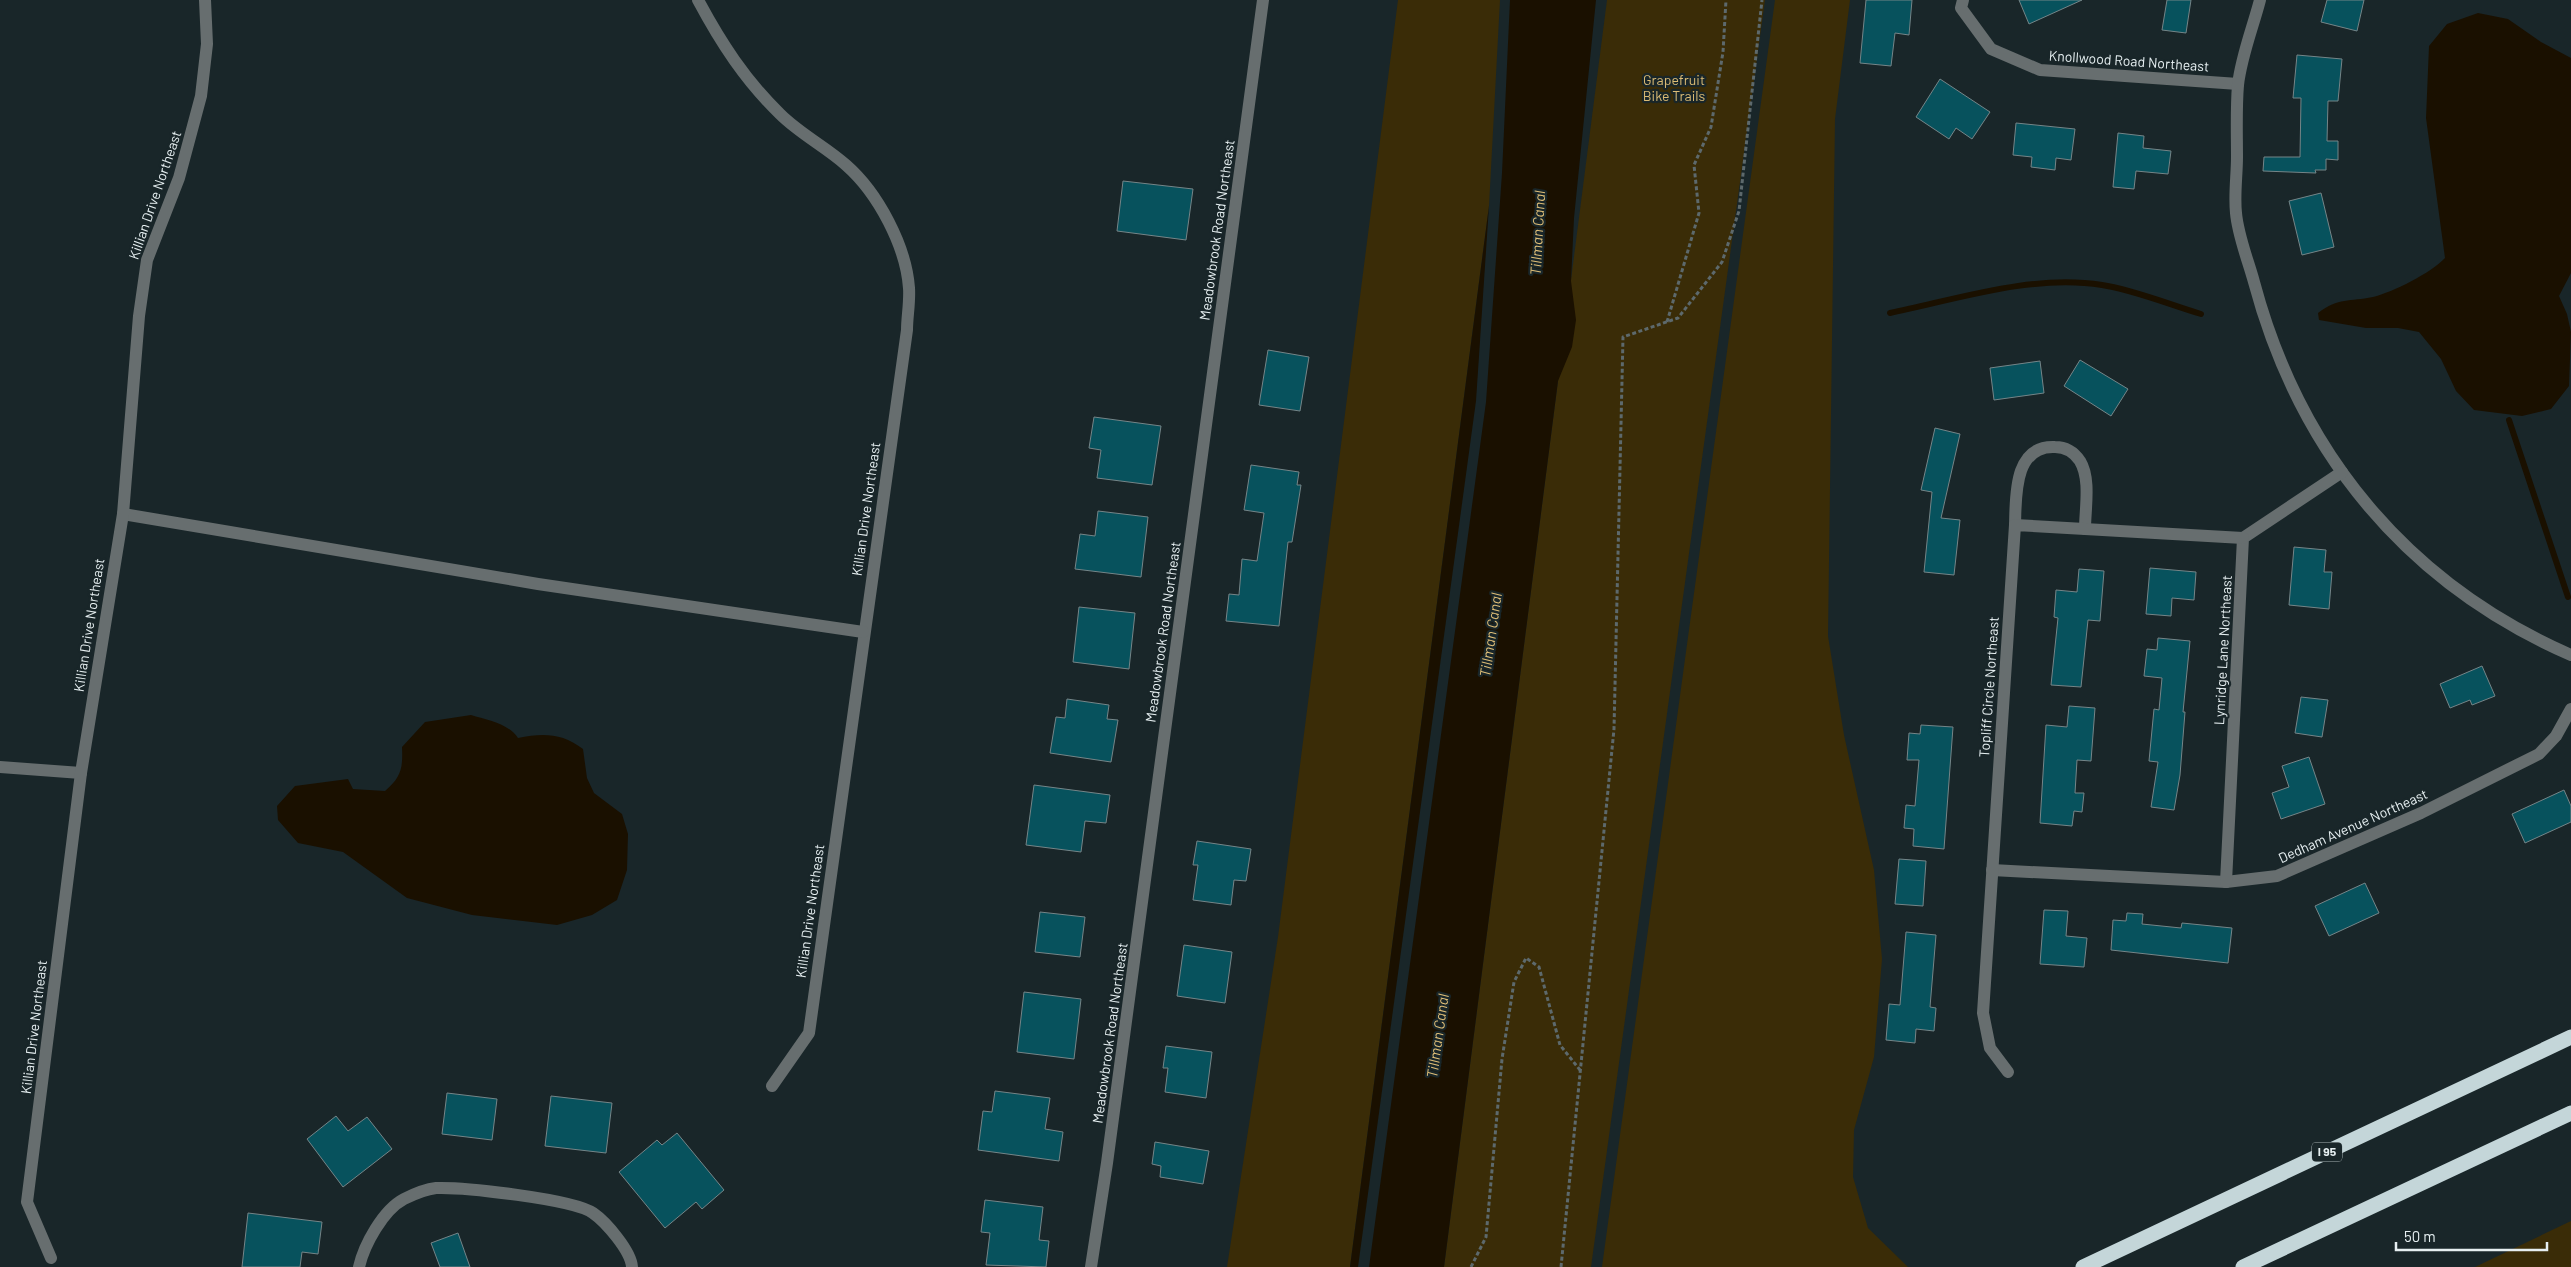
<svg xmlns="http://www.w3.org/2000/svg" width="2571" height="1267" font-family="Barlow,sans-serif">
  <rect width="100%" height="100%" fill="#192629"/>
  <!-- green -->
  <g fill="#3a2c07">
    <path d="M1398,0h102l-11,206 -139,1061h-123l51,-330z"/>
    <path d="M1607,0h158l-174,1267h-147z"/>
    <path d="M1775,0h75l-15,119 -7,517 16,99 30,135 8,89 -8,98 -20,73 -1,47 15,51 40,39h-306z"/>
    <path d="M2571,1221v46h-96z"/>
  </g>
  <!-- water -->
  <g fill="#1a1000">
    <path d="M1510,0h86l-22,218 -3,63 5,39 -4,27 -14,34 -114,886h-75l117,-865 16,-229z"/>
    <path d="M2478,13l30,6 33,23 30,16v215l-12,23 8,18 4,18 -2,54 -18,23 -29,7 -48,-6 -18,-19 -15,-32 -22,-27 -21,-4h-32l-47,-8 -1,-7c21,-16 31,-11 55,-16 20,-5 58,-24 72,-39l-19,-140 3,-72 18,-22z"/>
    <path d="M1489,206l-13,195 -118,866h-8z"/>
    <path d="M471,715c16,5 37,8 47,23 25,-5 44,-5 65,11l4,29 7,15 28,21 6,20 -1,36 -10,30 -25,15 -35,10 -85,-10 -65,-17 -64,-46 -45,-9 -20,-23 -1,-14 18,-20 53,-7 5,10 32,2c16,-14 18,-22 17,-44l23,-25z"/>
  </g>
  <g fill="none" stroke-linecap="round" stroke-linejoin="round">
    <!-- stream -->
    <g stroke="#1a1000" stroke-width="6">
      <path d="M1890,313c68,-14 142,-39 212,-28 29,4 69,20 99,29"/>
      <path d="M2509,420l59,177"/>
    </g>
  </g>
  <!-- building -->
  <g fill="#07525d" stroke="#758588">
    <path d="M1866,0h46l-3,35 -14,-2 -4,33 -31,-3z"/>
    <path d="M2019,0h63l-53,24z"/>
    <path d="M2167,0h24l-5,33 -24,-3z"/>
    <path d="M2327,0h37l-7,31 -36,-9z"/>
    <path d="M2297,55l45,4 -4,42h-10l-1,40h11v19l-12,-1v11h-11l1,3 -53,-2 1,-14h36l1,-59h-8z"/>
    <path d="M1940,79l50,33 -18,27 -16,-11 -7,11 -33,-22z"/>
    <path d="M2016,123l59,6 -4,31 -15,-2 -1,12 -24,-3 1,-10 -19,-2z"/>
    <path d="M2118,133l26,3 -1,12 28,3 -3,23 -32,-3 -2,18 -21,-2z"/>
    <path d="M1123,181l70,8 -7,51 -69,-9z"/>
    <path d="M2321,193l13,54 -32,8 -13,-54z"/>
    <path d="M1268,350l41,7 -9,54 -41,-6z"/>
    <path d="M2080,360l48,29 -17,27 -47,-30z"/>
    <path d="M2040,361l4,32 -50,7 -4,-32z"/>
    <path d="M1094,417l67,9 -9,59 -55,-7 4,-28 -12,-2z"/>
    <path d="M1935,428l25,6 -19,84 19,2 -6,55 -30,-3 8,-80 -11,-2z"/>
    <path d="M1251,465l48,7 -2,13h4l-9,57h-4l-9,84 -53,-5 3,-27 10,1 3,-36 15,2 7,-48 -20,-3z"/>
    <path d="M1098,511l50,6 -7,60 -66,-8 5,-35 15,2z"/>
    <path d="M2294,547l32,3 -2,22h8l-3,37 -40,-4z"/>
    <path d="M2150,568l46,4 -2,28 -22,-2 -1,18 -25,-2z"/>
    <path d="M2079,569l25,2 -4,50 -12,-1 -7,67 -30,-2 7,-67 -4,-1 2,-27 21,2z"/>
    <path d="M1079,607l56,6 -6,56 -56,-7z"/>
    <path d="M2158,638l32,3 -7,71h2l-5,63 -6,35 -23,-3 7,-45 -9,-1 5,-52 5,1 3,-32 -18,-2 3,-27 10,1z"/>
    <path d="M2482,666l13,30 -23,9 -2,-5 -20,8 -10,-24z"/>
    <path d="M2301,697l27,3 -6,37 -27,-4z"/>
    <path d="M1067,699l42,6 -2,14 11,1 -7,42 -61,-9 6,-36 9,1z"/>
    <path d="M2069,706l26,2 -4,53 -14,-1 -2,33h9l-2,19 -8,-1 -2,15 -32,-3 6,-98 21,2z"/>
    <path d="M1921,725l32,2 -9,122 -31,-3 1,-17 -10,-1 2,-23 9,1 4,-46h-12l2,-27 11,1z"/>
    <path d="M2309,757l16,47 -44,15 -9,-26 17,-6 -7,-21z"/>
    <path d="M1034,785l76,10 -4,28 -21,-2 -4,31 -55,-7z"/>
    <path d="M2564,790l7,16v16l-46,21 -13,-29z"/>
    <path d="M1197,841l54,8 -5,32 -12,-1 -3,25 -38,-5 5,-35h-5z"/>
    <path d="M1899,859l27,2 -3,45 -28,-2z"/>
    <path d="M2365,883l14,30 -50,23 -14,-30z"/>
    <path d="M2044,910l24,1 -2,25 21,2 -3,29 -44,-3z"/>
    <path d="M1040,912l45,5 -5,40 -45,-5z"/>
    <path d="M2127,913l16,1 -1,10 39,4 1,-5 50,5 -4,35 -117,-13 2,-30 13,1z"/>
    <path d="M1906,932l30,3 -6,72 6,1 -2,23 -18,-2 -1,14 -29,-3 3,-36 11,1z"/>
    <path d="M1184,945l48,7 -7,51 -48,-7z"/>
    <path d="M1024,992l57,7 -7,60 -57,-7z"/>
    <path d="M1166,1046l46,6 -6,46 -41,-6 3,-24h-5z"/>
    <path d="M995,1091l55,7 -5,31 18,3 -4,29 -81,-11 5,-39 9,1z"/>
    <path d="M447,1093l50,6 -5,41 -50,-6z"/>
    <path d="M551,1096l61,7 -6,50 -61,-7z"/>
    <path d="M336,1116l12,15 19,-14 25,32 -49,38 -36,-48z"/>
    <path d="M677,1133l47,57 -22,19 -6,-7 -31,26 -46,-56 38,-32 5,5z"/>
    <path d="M1155,1142l54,9 -6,33 -43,-7 1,-11 -9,-2z"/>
    <path d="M985,1200l58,7 -4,33 10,1 -3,26 -60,-2 4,-32 -9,-1z"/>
    <path d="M248,1213l74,9 -4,32 -16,-2 -2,15h-58z"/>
    <path d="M458,1233l12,34h-30l-9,-24z"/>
  </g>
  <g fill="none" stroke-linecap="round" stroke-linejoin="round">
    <!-- path -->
    <g stroke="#5d696c" stroke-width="3" stroke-dasharray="4 2.5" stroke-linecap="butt">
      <path d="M1667,322l32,-109 -5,-48 17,-38 12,-75 3,-52"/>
      <path d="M1471,1267l15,-30 16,-178 12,-77 12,-24 13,9 21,78 20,25"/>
      <path d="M1561,1267l53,-538 9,-392 55,-19 44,-56 17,-51 23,-211"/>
    </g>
    <!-- street -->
    <g stroke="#676e6f" stroke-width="12">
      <path d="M698,0c23,43 47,80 82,114 20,20 46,33 66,51 32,28 60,81 63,123 1,14 -2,29 -2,42l-98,703 -37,53"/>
      <path d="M1963,0l-2,8 30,41 49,21 198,14"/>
      <path d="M2260,0c-7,27 -19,57 -22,85 -2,24 -1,48 -1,72 0,18 -3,38 -1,56 2,23 12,47 18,69 46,172 154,302 317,373"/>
      <path d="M123,514l415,70 325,48"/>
      <path d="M2015,525c1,-27 -2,-80 40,-78 10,0 19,5 25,14 11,18 5,48 5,68"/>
      <path d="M0,767l81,6"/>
      <path d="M1992,870l234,12 51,-6 144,-63 118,-59 17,-18 15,-27"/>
      <path d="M2226,882l17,-344 99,-66"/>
      <path d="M2008,1072l-18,-24 -7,-35 32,-488 228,13"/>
      <path d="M51,1258l-24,-56 54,-429 42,-259 16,-198 8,-56 32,-82 22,-82 6,-52 -2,-44"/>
      <path d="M359,1267c5,-22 24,-57 45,-68 8,-4 23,-10 32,-11 27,-1 137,11 157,25 13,9 38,38 39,54"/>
      <path d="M1091,1267l16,-104 156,-1163"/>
    </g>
    <!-- highway -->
    <g stroke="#c4d6d9" stroke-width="15">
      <path d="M2083,1267l488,-230"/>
      <path d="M2243,1267l328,-154"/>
    </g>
  </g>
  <g text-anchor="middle" stroke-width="4.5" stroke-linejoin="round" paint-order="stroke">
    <!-- shield labels -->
    <rect fill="#192629" stroke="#a8b3b5" stroke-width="1" x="2312" y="1142.5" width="30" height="19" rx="4"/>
    <g font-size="12" font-weight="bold" fill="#e6eff1">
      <text x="2327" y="1156">I 95</text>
    </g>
    <!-- street labels -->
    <g font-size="14" fill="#e6eff1" stroke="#192629">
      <text transform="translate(2129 61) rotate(4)" y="5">Knollwood Road Northeast</text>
      <text transform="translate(155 195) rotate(-71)" y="5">Killian Drive Northeast</text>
      <text transform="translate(1217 230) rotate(-82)" y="5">Meadowbrook Road Northeast</text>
      <text transform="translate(866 509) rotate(-82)" y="5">Killian Drive Northeast</text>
      <text transform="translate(89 625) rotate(-81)" y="5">Killian Drive Northeast</text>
      <text transform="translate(1163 632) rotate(-82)" y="5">Meadowbrook Road Northeast</text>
      <text transform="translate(2223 650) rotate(-87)" y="5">Lynridge Lane Northeast</text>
      <text transform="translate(1989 687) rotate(-86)" y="5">Topliff Circle Northeast</text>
      <text transform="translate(2353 826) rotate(-24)" y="5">Dedham Avenue Northeast</text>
      <text transform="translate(810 911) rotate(-82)" y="5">Killian Drive Northeast</text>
      <text transform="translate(34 1027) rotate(-83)" y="5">Killian Drive Northeast</text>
      <text transform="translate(1110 1033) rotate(-82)" y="5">Meadowbrook Road Northeast</text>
    </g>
    <!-- park labels -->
    <g font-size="14" fill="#dcbc75" stroke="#192629">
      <text x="1674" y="85">Grapefruit<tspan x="1674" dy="16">Bike Trails</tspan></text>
    </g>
    <!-- water labels -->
    <g font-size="15" font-style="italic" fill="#dfbe77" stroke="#192629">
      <text transform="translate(1538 233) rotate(-87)" y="5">Tillman Canal</text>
      <text transform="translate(1491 635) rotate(-82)" y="5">Tillman Canal</text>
      <text transform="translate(1438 1036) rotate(-82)" y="5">Tillman Canal</text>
    </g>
  </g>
  <!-- scale -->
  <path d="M2396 1242v8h151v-8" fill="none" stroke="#e6eff1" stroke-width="2.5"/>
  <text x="2404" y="1242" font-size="15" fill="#e6eff1" stroke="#192629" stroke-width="4" paint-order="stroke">50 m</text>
</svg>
